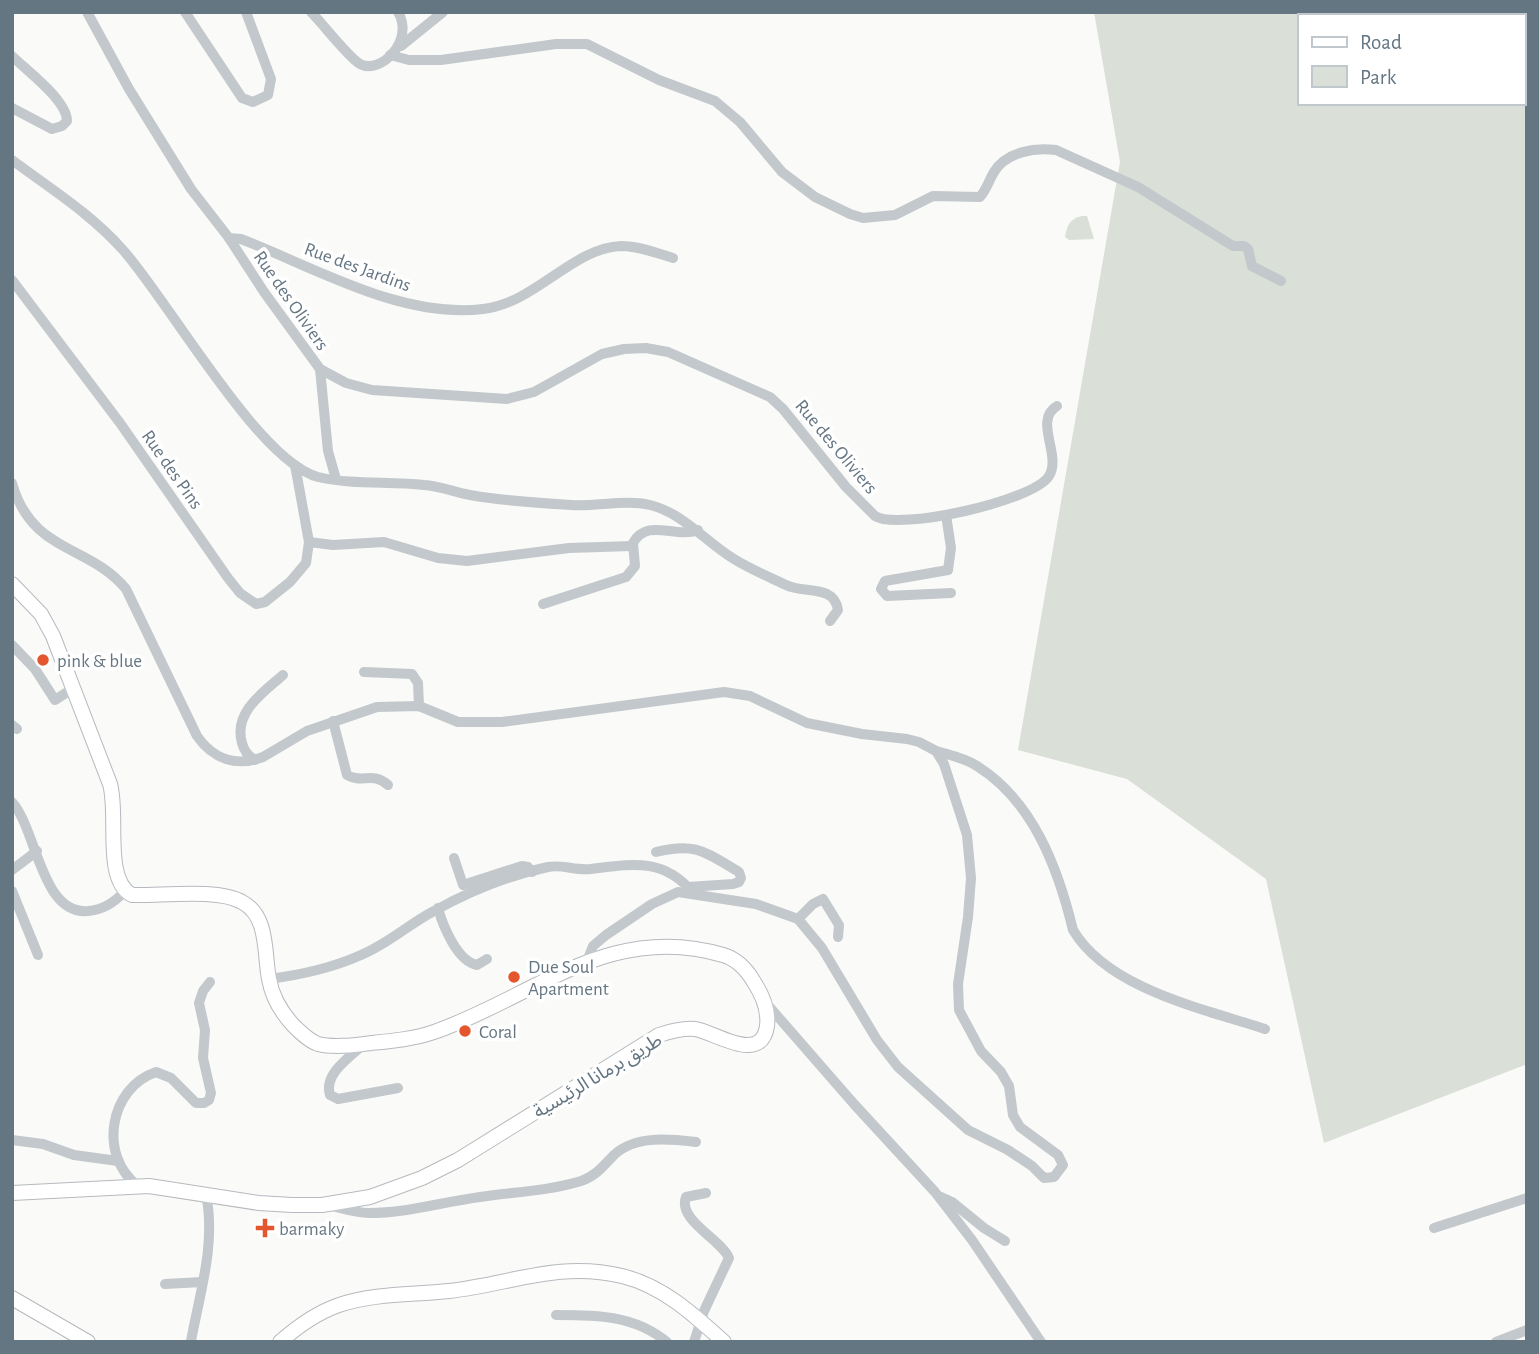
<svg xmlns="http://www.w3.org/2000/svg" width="1539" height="1354" font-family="'Alegreya Sans','Noto Sans Arabic',sans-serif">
  <rect width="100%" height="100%" fill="#fafaf8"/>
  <!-- green -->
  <g fill="#dadfd7" fill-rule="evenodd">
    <path d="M1094,12h433v1052l-203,79 -58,-264 -139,-100 -109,-29 102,-588zM1299,16h224v87h-224z"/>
    <path d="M1082,216h5l7,23 -25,1 -4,-3c2,-11 4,-18 17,-21z"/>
  </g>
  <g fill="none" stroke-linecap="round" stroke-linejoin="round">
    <defs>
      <g id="major">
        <path d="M12,584l29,30 12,22 57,148c9,31 -7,96 22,111 29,1 86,-7 110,7 27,14 22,52 27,77 3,17 12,33 24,46 7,7 16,16 25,19 16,4 37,1 53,-1 21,-2 43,-4 63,-11 98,-34 176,-111 289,-77 14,4 24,15 31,27 9,14 15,28 13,44 -6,40 -54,5 -72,3 -13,-1 -24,2 -36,6l-201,125 -36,18 -52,19 -48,8h-30l-33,-2 -110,-17 -137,7"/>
        <path d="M12,1298l76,44"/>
        <path d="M280,1342c18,-16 36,-29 59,-37 36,-12 73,-10 110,-14 62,-7 109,-30 173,-15 41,10 72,39 102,66"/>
      </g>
    </defs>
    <!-- major casing -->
    <use href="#major" stroke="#b5babe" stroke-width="16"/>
    <!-- minor -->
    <g stroke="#c3c8cc" stroke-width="10">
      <path d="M87,12l42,77 62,100 38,49 35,54 56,77 26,14 26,7 135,9 27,-7 68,-38 22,-5 22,-1 22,4 102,45 13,12 63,78 29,29c23,15 159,-15 174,-40 13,-21 -16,-56 8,-70"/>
      <path d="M185,12l57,86 11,4 15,-7 3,-16 -25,-67"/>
      <path d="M311,12c13,13 36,44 49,52 21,11 55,-24 38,-52"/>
      <path d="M401,46l42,-34"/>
      <path d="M390,55l19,5h32l115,-16h31l72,36 56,21 25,21 42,50 33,25 35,17 13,4 32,-3 38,-19 47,1c7,-8 9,-17 14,-25 12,-20 41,-25 62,-22l82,37 95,59h11l4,3 4,17 29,15"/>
      <path d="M12,56c15,15 55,44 55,65l-5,5 -10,3 -40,-21"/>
      <path d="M12,160c39,29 78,53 111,90 45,50 135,211 195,227 34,8 71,4 106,8 16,1 30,7 46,10 33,6 67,8 101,10 25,2 54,-6 79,0 33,8 56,37 84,54 16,10 35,18 52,26 18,9 48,-1 52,25l-8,11"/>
      <path d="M229,238l12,1c73,28 160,80 242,70 53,-6 89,-61 138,-63 18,0 35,7 52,12"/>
      <path d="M12,280l108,143 108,155 12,15 16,11 9,-2 25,-20 16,-19 3,-21 -14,-77"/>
      <path d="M320,369l8,82 8,28"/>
      <path d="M12,483c20,71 77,61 114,106l71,147c16,23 39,31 66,21l44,-26 70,-24 42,-1 39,16h44l222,-30 26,4 57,27 55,11 45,5 12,3 17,9 8,13 23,71 4,43 -3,39 -10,67 1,26 22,41 20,21 8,14 4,29 7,12 38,28 5,10 -9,12 -10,1 -12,-12 -24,-16 -40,-20 -70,-63 -21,-27 -55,-92 -24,-29 -42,-15 -78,-12 -26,12 -46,31 -13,11 -6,15"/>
      <path d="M946,515l5,33 -3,22 -63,11 -4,8 6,7 64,-3"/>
      <path d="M309,542l24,3 51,-3 54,16 29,3 102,-13 63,-2"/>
      <path d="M543,604l83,-27 9,-11 -2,-23c15,-26 42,-4 65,-13"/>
      <path d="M12,645l23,24 20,31 17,-11"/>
      <path d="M364,672l48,2 6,9 1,23"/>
      <path d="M333,721l14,54c15,9 26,-4 41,10"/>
      <path d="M12,725l5,4"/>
      <path d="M936,751c13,4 29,7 41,15 56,35 81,102 96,164 35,59 131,79 192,99"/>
      <path d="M255,760c-7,-4 -11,-9 -13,-17 -9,-31 22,-51 41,-68"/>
      <path d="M12,802c25,28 29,113 76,109 16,-1 27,-9 37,-20"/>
      <path d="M656,852c40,-10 49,0 83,20l2,6 -2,4 -6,2 -45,3"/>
      <path d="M454,858l9,27 59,-19 6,1 4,5"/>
      <path d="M12,870l25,-19"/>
      <path d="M12,891l26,64"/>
      <path d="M438,908c5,18 19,53 39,57l10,-6"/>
      <path d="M798,919l15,-15 10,-5 16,26 -1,12"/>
      <path d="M269,979c31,-4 63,-11 92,-24 27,-11 48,-31 73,-44 34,-19 76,-36 114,-44 14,-3 28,4 43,2 40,-5 73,-12 102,24"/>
      <path d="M766,1003l88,101 81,88 37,48 69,102"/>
      <path d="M364,1044c-13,12 -41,30 -34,51l8,4 60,-11"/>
      <path d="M12,1140l31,4 31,11 44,6"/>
      <path d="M138,1186c-40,-30 -29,-98 18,-114l15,6 25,25h8l5,-3 2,-7 -8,-35 2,-28 -6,-27 4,-12 7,-9"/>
      <path d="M941,1197l11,5 32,26 21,13"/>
      <path d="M332,1206c12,3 24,7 37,7 38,0 73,-11 111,-16 33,-5 69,-6 101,-16 15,-5 22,-15 33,-26 21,-20 56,-16 82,-13"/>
      <path d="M1434,1228l93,-30"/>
      <path d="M165,1284l37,-2"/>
      <path d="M556,1315c41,0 78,0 111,27"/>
      <path d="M191,1341c9,-49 25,-97 15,-147"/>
      <path d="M694,1342l10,-31 25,-53c-7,-18 -52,-38 -43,-61l20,-4"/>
      <path d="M1496,1342l31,-12"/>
    </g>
    <!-- major -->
    <use href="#major" stroke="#fff" stroke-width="14"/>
  </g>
  <!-- markers -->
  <g fill="#e4572e" stroke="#fff" stroke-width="2.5">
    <circle cx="43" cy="660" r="7"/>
    <circle cx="514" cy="977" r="7"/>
    <circle cx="465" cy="1031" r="7"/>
    <path d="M261.5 1217.5h7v7h7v7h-7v7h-7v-7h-7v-7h7z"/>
  </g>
  <g text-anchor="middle" stroke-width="7" stroke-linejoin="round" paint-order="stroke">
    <!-- street labels -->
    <g font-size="19" fill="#657683" stroke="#fff">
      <text transform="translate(358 266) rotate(20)" y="7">Rue des Jardins</text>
      <text transform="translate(292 300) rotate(55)" y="7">Rue des Oliviers</text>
      <text transform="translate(837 446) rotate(50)" y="7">Rue des Oliviers</text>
      <text transform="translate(173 469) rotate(55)" y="7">Rue des Pins</text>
      <text transform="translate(597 1075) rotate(-31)" y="7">طريق برمانا الرئيسية</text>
    </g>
    <!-- poi labels -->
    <g font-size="19" fill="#657683" stroke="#fff" text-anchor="start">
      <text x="57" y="667">pink &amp; blue</text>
      <text x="528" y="973">Due Soul<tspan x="528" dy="22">Apartment</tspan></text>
      <text x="479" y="1038">Coral</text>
      <text x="279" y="1235">barmaky</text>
    </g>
  </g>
  <!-- border -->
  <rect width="1539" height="1354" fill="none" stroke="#657683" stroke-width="28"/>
  <!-- legend -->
  <rect x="1298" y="14" width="228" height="91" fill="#ffffff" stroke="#c1c8cd" stroke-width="2"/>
  <rect x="1312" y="37" width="35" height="10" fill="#ffffff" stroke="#c1c8cd" stroke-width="2"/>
  <text x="1360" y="49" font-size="21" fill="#657683">Road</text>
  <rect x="1312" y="66" width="35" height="21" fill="#dadfd7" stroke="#c1c8cd" stroke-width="2"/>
  <text x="1360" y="84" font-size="21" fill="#657683">Park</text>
</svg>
